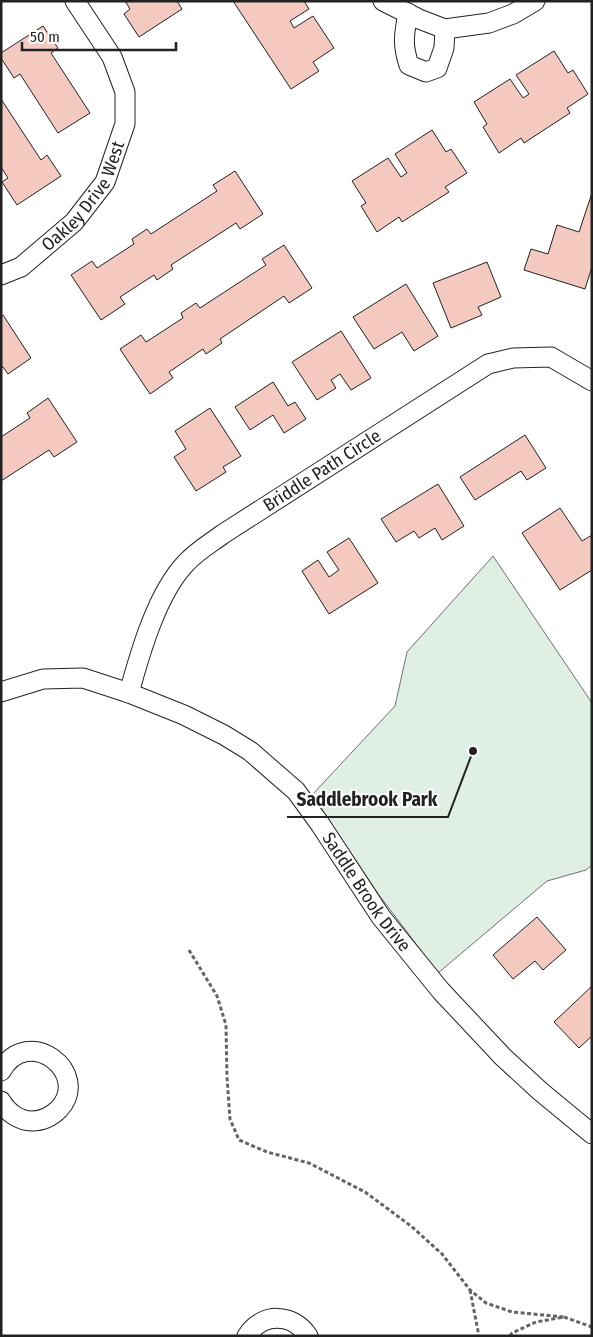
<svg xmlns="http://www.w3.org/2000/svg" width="593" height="1337" font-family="'Fira Sans Condensed',sans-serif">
  <rect width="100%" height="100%" fill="#fff"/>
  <!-- green -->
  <path fill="#e0efe3" stroke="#6f6f6f" d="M493,556l99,147v162l-6,5 -39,11 -109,92 -59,-78 -67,-100 83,-89 12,-54z"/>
  <!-- building -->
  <g fill="#f3c9c0" stroke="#222">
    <path d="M125,1h52l5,8 -43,28 -15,-23 6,-5z"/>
    <path d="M233,1h71l5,8 -19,12 4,7 19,-12 21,32 -21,14 6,9 -28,18z"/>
    <path d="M43,26l15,22 -7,5 39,60 -32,20 -38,-59 -6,4 -13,-20v-5z"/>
    <path d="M554,51l14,22 5,-3 15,24 -21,14 3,5 -46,30 -3,-5 -22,15 -16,-26 4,-3 -13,-22 36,-23 13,19 6,-4 -13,-19z"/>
    <path d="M1,99l40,61 6,-5 14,21 -44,29 -15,-23 6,-4 -7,-11z"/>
    <path d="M432,130l14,22 5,-3 16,24 -22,14 4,5 -47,30 -3,-5 -22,15 -16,-26 5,-3 -14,-22 36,-23 13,19 6,-4 -12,-19z"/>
    <path d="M235,171l28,43 -23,15 -4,-6 -65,42 2,4 -16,11 -3,-5 -34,22 5,7 -24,16 -30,-45 21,-14 5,7 37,-24 -2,-5 15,-10 4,5 66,-43 -4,-6z"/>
    <path d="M592,193v74l-7,22 -61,-19 7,-21 17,5 9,-29 22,7z"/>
    <path d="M284,245l28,43 -23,15 -5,-7 -64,43 2,4 -16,11 -3,-5 -34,23 4,6 -23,16 -30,-45 21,-14 5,7 37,-24 -2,-5 15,-10 4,5 66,-43 -4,-6z"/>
    <path d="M487,262l14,35 -23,10 4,8 -31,13 -18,-45z"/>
    <path d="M406,284l32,52 -24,15 -12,-19 -28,17 -21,-32z"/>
    <path d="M3,315l28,43 -23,16 -5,-7 -2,1v-52z"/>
    <path d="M341,331l30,47 -20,12 -11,-16 -9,6 5,8 -19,12 -25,-38z"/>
    <path d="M273,382l15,24 7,-4 11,17 -22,14 -11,-18 -23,15 -15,-23z"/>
    <path d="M48,398l29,44 -23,15 -5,-7 -48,31v-44l29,-19 -3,-5z"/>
    <path d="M210,408l31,48 -18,11 3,5 -30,19 -22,-34 12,-8 -11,-18z"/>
    <path d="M525,435l21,33 -19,12 -6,-9 -46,29 -15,-23z"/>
    <path d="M438,484l26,42 -22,14 -7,-12 -16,10 -5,-7 -18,11 -15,-23z"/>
    <path d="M560,508l22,33 10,-6v35l-32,20 -38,-57z"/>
    <path d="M349,538l29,45 -49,31 -27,-43 16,-11 11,17 10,-7 -12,-18z"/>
    <path d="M537,917l29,33 -23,20 -8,-9 -22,18 -20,-24z"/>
    <path d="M592,986v50l-13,12 -25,-26z"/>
  </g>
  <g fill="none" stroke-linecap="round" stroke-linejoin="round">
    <defs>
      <g id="street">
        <path d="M383,1l36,18 26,10 44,-6 24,-9 22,-13"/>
        <path d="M408,13c-4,22 -6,31 1,52l17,7 11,-4 7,-20 1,-19"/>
        <path id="s1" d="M1,275l20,-8 53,-45 31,-40 20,-58v-32l-13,-35 -37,-56"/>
        <path id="s2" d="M1,692l42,-13 40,-1 46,15 55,22 40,20 26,16 46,40 24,33 61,93 60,74 62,66 37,34 52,43"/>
        <path id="s3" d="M129,693c11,-40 28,-100 57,-130 11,-12 25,-20 37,-29l265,-170 25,-6 38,-1 41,24"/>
        <path d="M1,1071c27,-48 91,2 58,38 -7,7 -17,12 -27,12 -13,0 -25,-9 -31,-20"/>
        <path d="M247,1336c15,-24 46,-23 61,0"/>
      </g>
    </defs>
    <!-- street casing -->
    <use href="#street" stroke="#222" stroke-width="21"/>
    <!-- path -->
    <g stroke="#646464" stroke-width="3" stroke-dasharray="4 2.5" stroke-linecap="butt">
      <path d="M189,950l28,46 9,29 1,52 3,42 9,21 28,12 42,11 56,29 46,34 31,28 28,36 16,13 26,9 52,5"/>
      <path d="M470,1290l8,41v5"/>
      <path d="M510,1336l2,-3 24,-11 28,-5 28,10"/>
    </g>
    <!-- street -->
    <use href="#street" stroke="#fff" stroke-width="19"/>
  </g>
  <g text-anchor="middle" stroke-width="4" stroke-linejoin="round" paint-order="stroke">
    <!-- street labels -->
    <g font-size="18" fill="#222" stroke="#fff">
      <text dy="6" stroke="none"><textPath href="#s1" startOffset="118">Oakley Drive West</textPath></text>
      <text dy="6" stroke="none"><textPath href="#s3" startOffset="308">Briddle Path Circle</textPath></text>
      <text dy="6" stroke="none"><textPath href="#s2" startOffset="451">Saddle Brook Drive</textPath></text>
    </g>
  </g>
  <!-- callouts -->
  <path fill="none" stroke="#222" stroke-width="2" d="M473 751L448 817H287"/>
  <circle fill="#222" stroke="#fff" stroke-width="2" cx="473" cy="751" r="5"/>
  <g font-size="19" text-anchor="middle" font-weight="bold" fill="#222" stroke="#fff" stroke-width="4" stroke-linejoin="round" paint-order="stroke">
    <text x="367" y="806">Saddlebrook Park</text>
  </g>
  <!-- border -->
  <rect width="593" height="1337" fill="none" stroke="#222222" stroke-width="5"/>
  <!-- scale -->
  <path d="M22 42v8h154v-8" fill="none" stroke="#222222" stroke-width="2.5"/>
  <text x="30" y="42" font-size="15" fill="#222222" stroke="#ffffff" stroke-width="4" paint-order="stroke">50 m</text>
</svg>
